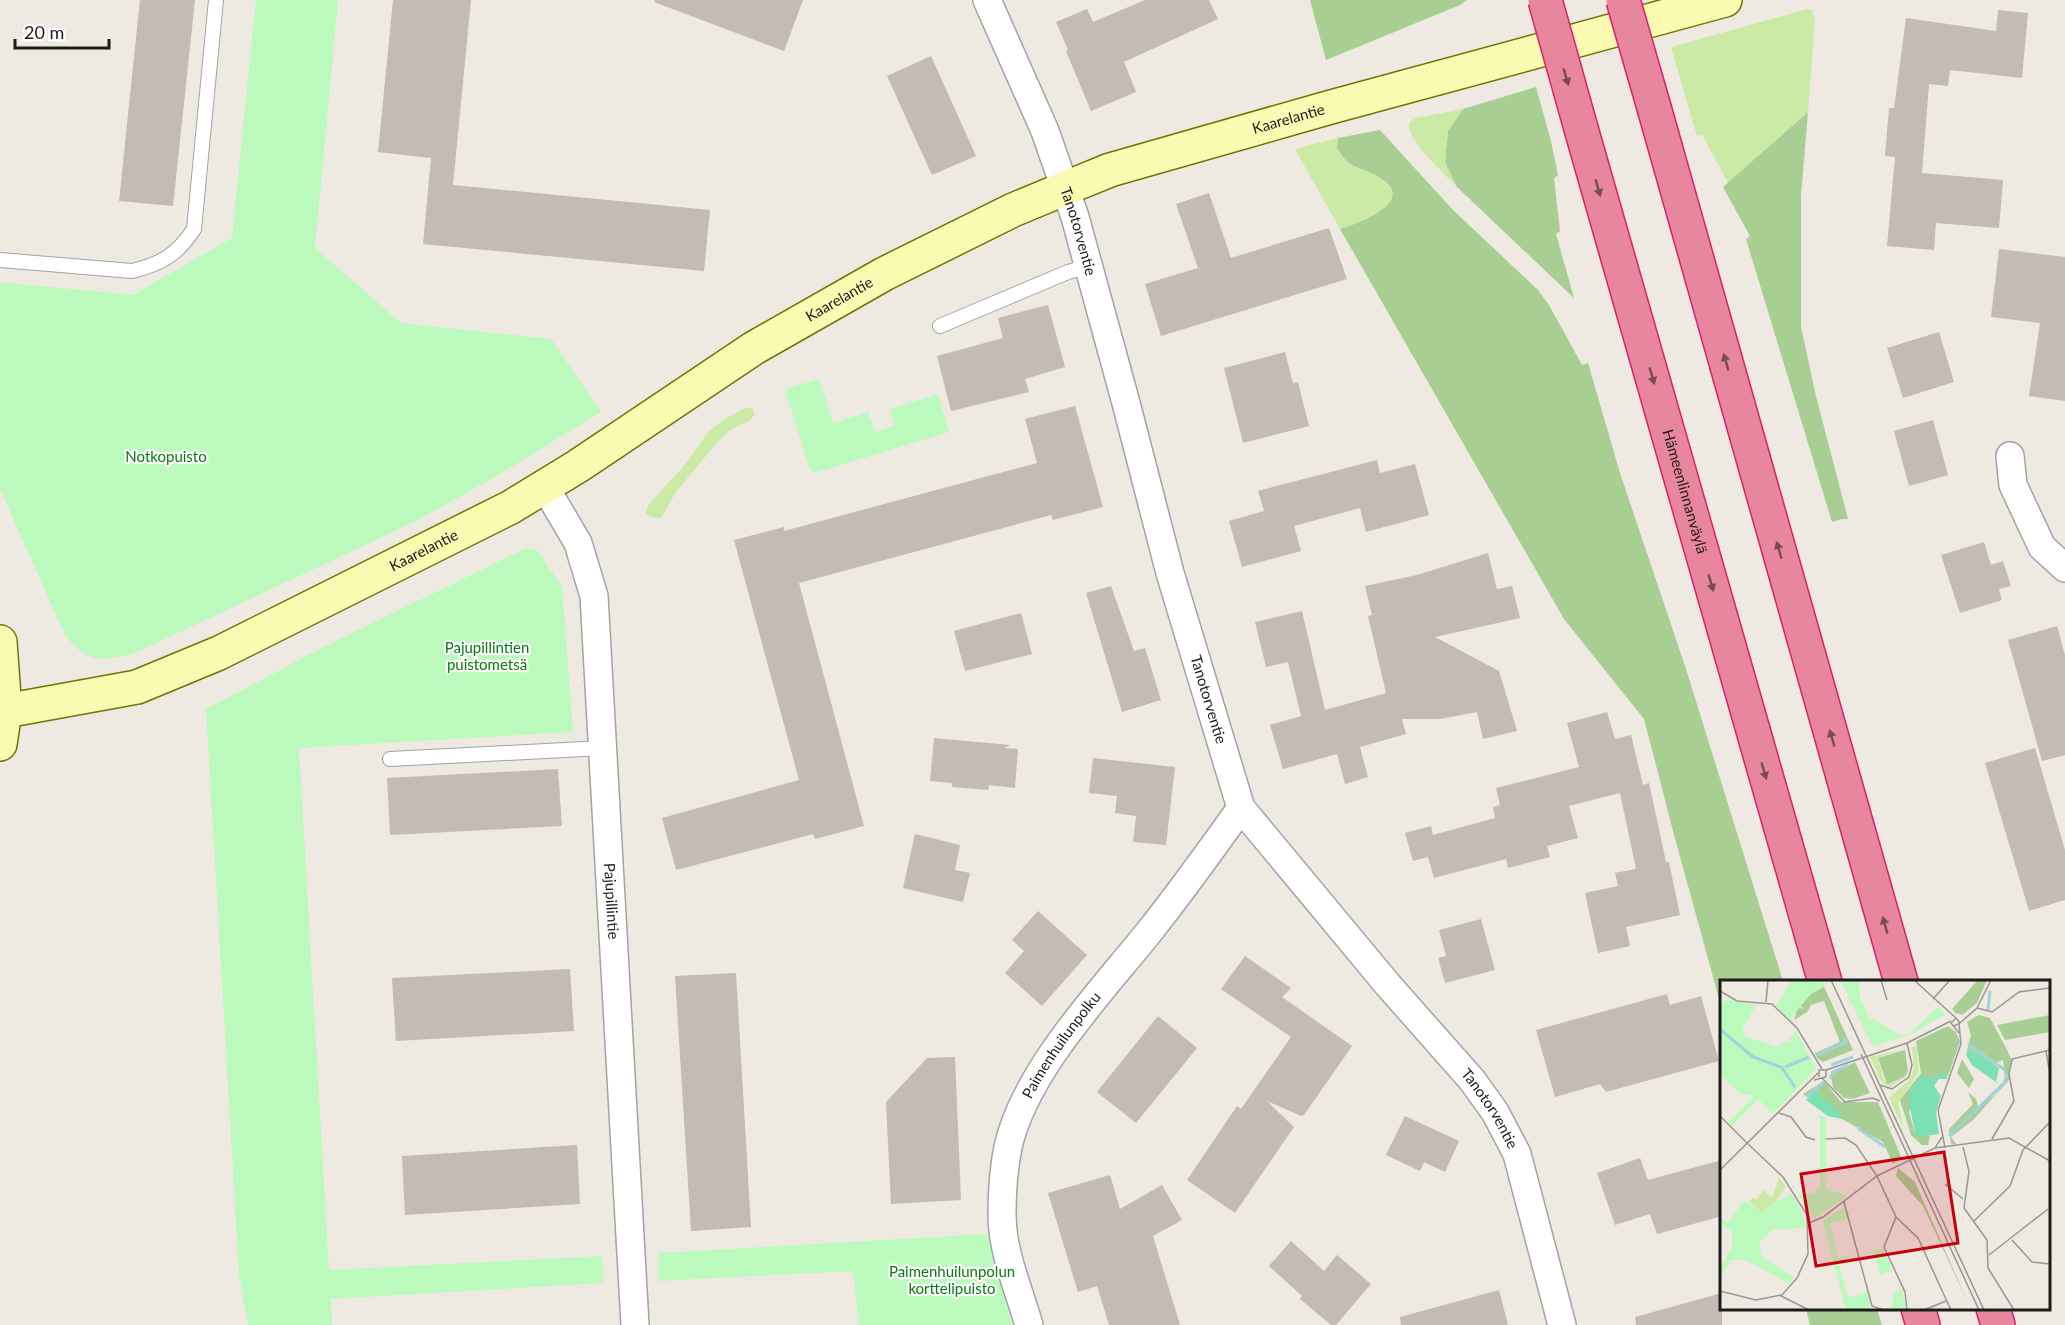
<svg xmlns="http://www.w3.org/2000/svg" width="2065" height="1325" font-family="Lato,sans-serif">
  <rect width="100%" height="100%" fill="#eee9e1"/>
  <!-- grass -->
  <g fill="#cbeaa5">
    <path d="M1808,9l4,1 3,9 -7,93 -80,71 -26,-49 -5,2 -26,-89z"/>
    <path d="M1463,109l-15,22 -3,31 12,25c-12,-13 -51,-47 -48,-64l7,-5z"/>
    <path d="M1338,138l-1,11c4,4 7,10 12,14 9,6 21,8 30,14 40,25 -19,46 -39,52l-45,-80z"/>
    <path d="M746,408h6l3,6 -6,7 -19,9 -15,15 -40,48 -10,19 -5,6 -9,-1 -5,-4 2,-8 36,-39 24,-34 18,-14z"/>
  </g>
  <!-- forest -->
  <g fill="#a9ce94">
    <path d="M1310,0h157l-7,5 -134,55z"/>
    <path d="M1536,87l15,54 7,34 -4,3 6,53 -4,3 18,64 -117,-111 -12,-25 3,-31 15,-22z"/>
    <path d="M1808,112l-7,84v131l15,69 32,123h-6l-10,3 -86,-283 4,-3 -27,-49z"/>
    <path d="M1380,130l73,80 85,80 11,15 33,60 6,-2 32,110 66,196 97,312 -61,1 -1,24 -48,-175 -29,-112 -80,-100 -224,-390c20,-6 79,-28 39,-52 -9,-6 -21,-8 -30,-14 -5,-4 -8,-10 -12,-14l1,-11z"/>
    <path d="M1806,1309h71l5,16h-72z"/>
  </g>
  <!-- park -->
  <g fill="#bbfabc">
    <path d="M256,0h82l-23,248 86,75 150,16 50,73 -111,68 -74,41 -283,133c-34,7 -44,10 -68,-19l-65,-146v-207l133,13 99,-57z"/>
    <path d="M819,379l14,44 35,-11 7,20 20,-6 -5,-17 48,-15 11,38 -135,41 -6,-9 -23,-75z"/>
    <path d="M526,548l11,2 25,37 11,145 -274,16 30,522 273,-14 1,27 -272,16 1,26h-84l-9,-50 -33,-566 114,-60z"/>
    <path d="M987,1234l25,91h-153l-6,-54 -194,10 -1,-28z"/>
  </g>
  <!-- building -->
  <g fill="#c5bab4">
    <path d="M140,0h55l-22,206 -54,-5z"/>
    <path d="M393,0h78l-18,185 257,25 -6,61 -281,-27 8,-86 -53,-6z"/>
    <path d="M655,0h148l-19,51 -130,-49z"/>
    <path d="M1145,0h64l9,19 -94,43 12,30 -45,19 -25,-60 2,-1 -12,-28 31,-13 6,13z"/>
    <path d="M1998,10l30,3 -6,65 -72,-8 -2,16 -19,-2 -7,89 81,7 -4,48 -63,-5 -2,27 -47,-4 8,-89 -10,-1 4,-48h5l12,-90 90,13z"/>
    <path d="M931,56l45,100 -44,19 -45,-99z"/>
    <path d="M1209,193l22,65 98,-30 18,51 -186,57 -16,-52 53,-16 -22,-64z"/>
    <path d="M1999,249l66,8v144l-36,-5 11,-73 -49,-6z"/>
    <path d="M1048,305l17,62 -40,12 4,13 -78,19 -14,-55 66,-18 -5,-20z"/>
    <path d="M1939,332l15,50 -51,16 -16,-50z"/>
    <path d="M1285,352l8,31 5,-1 11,44 -66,17 -19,-75z"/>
    <path d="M1075,406l28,101 -50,13 -2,-5 -252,68 65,243 -49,13 -2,-5 -137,36 -14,-52 137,-38 -65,-240 50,-13v4l253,-68 -12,-44z"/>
    <path d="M1933,420l15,55 -39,11 -15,-55z"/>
    <path d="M1377,460l3,13 35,-9 14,51 -63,17 -6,-24 -66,18 7,25 -59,16 -13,-46 35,-10 -6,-20z"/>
    <path d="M1984,542l7,23 12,-4 8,25 -12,3 3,11 -42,13 -19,-58z"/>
    <path d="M1488,553l9,36 15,-3 8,32 -85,19 64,34 18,60 -34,8 -6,-27 -37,7h-38l4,15 -46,13 8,30 -23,7 -8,-30 -54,15 -13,-44 31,-9 -13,-54 -22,5 -11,-45 47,-11 23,99 61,-17 -18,-77 4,-1 -7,-29 52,-11z"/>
    <path d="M1111,586l23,65 11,-3 16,52 -39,12 -36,-119z"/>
    <path d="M1021,613l11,41 -67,17 -11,-40z"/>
    <path d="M2057,626l8,29v100l-23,6 -34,-121z"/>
    <path d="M1607,712l8,27 16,-4 12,50 6,-2 17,79h3l11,53 -54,12 4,19 -32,7 -13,-60 33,-7 -3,-13 21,-4 -16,-76 -51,13 9,32 -31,8 3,11 -42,11 -2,-9 -72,19 -6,-21 -15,4 -8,-28 26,-7 2,9 62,-17 -2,-11 7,-2 -4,-17 83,-21 -12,-44z"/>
    <path d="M934,738l76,7 -6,3 14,1 -3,39 -26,-3 -1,5 -36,-3v-4l-22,-2z"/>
    <path d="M2035,748l30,102v50l-36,11 -44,-148z"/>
    <path d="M1093,758l82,9 -9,78 -33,-3 3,-26 -21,-3 2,-17 -28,-3z"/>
    <path d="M558,769l4,57 -172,9 -3,-57z"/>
    <path d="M915,834l45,11 -5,25 15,3 -7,29 -60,-14z"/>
    <path d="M1038,911l49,44 -45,51 -37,-33 19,-22 -12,-11z"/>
    <path d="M1481,919l14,51 -50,13 -7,-25 8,-2 -7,-26z"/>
    <path d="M1245,956l46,32 -9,9 70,49 -48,69 -3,1 -34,-15 27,26 -59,86 -48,-33 50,-74 4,3 50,-72 -70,-48z"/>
    <path d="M570,969l4,62 -178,10 -4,-63z"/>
    <path d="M736,973l15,254 -60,4 -16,-255z"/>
    <path d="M1667,994l3,11 31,-9 18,65 -113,31 -6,-8 -45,13 -19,-67z"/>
    <path d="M1158,1016l39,32 -61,75 -39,-31z"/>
    <path d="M955,1057l6,143 -70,4 -5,-102 41,-44z"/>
    <path d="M1405,1116l54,25 -14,31 -21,-10 -4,9 -34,-16z"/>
    <path d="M577,1145l3,59 -175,11 -3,-59z"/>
    <path d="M1640,1158l8,22 74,-20v56l-65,18 -7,-20 -35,11 -18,-52z"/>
    <path d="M1110,1175l10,34 42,-24 20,35 -29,16 27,89h-71l-12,-39 -19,6 -30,-99z"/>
    <path d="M1291,1241l33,30 13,-16 34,29 -35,41h-5l-31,-26 2,-3 -33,-30z"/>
    <path d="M1499,1290l9,35h-107l-1,-8z"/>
    <path d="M1722,1293v32h-86l-1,-8z"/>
  </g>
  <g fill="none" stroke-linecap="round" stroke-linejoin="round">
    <defs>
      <g id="lane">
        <path d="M0,260l132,11c29,-7 45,-16 62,-42l22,-229"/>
        <path d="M940,326l128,-54 21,-6"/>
        <path d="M390,759l213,-11"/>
      </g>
      <g id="street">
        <path id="s1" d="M987,0l58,131 30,86 51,186 44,170 71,235 147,177 84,95 23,32 22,42 45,171"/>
        <path d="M2010,456l3,29 29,62 23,21"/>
        <path id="s2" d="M545,487l33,56 16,53 41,729"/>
        <path id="s3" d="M1029,1325c-10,-35 -27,-73 -27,-110 0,-20 2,-48 6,-68 17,-76 93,-155 141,-215 32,-40 62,-82 92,-124"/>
      </g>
      <g id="secondary">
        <path d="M0,642l5,69 -5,33"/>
        <path id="s4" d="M5,711l132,-24 82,-34 292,-146 67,-41 176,-118 130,-74 129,-64 53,-22 44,-18 221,-63 394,-107"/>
      </g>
      <g id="highway">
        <path d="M1655,111l246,871"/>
        <path id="s5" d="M1582,132l243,850"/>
        <path d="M1918,1308l5,17"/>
        <path d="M1993,1308l5,17"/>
      </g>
    </defs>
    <!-- lane casing -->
    <use href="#lane" stroke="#a3a3a3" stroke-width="16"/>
    <!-- street casing -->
    <use href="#street" stroke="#a3a3a3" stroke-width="30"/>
    <!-- secondary casing -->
    <use href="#secondary" stroke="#6f7402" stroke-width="36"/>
    <!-- highway casing -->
    <use href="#highway" stroke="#da1f6c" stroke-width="36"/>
    <!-- lane -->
    <use href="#lane" stroke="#fff" stroke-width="14"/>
    <!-- street -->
    <use href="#street" stroke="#fff" stroke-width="27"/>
    <!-- secondary -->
    <use href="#secondary" stroke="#fbfab2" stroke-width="33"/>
    <!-- highway -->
    <use href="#highway" stroke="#e8869e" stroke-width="33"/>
    <defs>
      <g id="highway-bridge">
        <path d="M1545,0l37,132"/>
        <path d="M1623,0l32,111"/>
      </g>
    </defs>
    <!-- highway-bridge casing -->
    <use href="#highway-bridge" stroke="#da1f6c" stroke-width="36" stroke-linecap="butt"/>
    <!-- highway-bridge -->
    <use href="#highway-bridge" stroke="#e8869e" stroke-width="33"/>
  </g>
  <!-- one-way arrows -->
  <defs><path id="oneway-solid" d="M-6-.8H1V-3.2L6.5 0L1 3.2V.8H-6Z" transform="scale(1.5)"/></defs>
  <g fill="#784c56">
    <use href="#oneway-solid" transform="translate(1566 77) rotate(74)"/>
    <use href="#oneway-solid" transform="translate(1598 188) rotate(74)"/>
    <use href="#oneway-solid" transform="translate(1726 362) rotate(-106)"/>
    <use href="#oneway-solid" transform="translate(1652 376) rotate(74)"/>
    <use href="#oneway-solid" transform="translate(1779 550) rotate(-106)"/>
    <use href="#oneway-solid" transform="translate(1711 583) rotate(74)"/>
    <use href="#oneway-solid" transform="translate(1832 738) rotate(-106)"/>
    <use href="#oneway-solid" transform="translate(1764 771) rotate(74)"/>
    <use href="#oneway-solid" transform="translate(1885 925) rotate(-106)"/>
  </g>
  <g text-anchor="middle" stroke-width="4.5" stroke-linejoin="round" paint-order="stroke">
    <!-- street labels -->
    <g font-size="15" fill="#1c1c1c" stroke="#fff">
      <text dy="5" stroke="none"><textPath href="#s4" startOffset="1424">Kaarelantie</textPath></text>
      <text dy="5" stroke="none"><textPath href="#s1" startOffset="249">Tanotorventie</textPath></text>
      <text dy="5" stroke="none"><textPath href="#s4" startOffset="938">Kaarelantie</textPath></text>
      <text dy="5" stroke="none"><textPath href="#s5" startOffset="374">Hämeenlinnanväylä</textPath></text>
      <text dy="5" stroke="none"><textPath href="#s4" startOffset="452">Kaarelantie</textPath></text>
      <text dy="5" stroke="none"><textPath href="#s1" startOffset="735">Tanotorventie</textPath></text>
      <text dy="5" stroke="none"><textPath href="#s2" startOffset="426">Pajupillintie</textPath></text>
      <text dy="5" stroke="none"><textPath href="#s3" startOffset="298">Paimenhuilunpolku</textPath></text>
      <text dy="5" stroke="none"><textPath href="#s1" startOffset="1239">Tanotorventie</textPath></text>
    </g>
    <!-- park labels -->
    <g font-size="15" fill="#097b0b" stroke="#fff">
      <text x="166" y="462">Notkopuisto</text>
      <text x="487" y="653">Pajupillintien<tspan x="487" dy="17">puistometsä</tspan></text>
      <text x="952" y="1277">Paimenhuilunpolun<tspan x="952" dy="17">korttelipuisto</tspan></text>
    </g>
  </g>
  <!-- overview -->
  <g transform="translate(1720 980)">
    <rect width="330" height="330" fill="#eee9e1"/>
    <path d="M196,66l3,26 -21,31 6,27 -15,-32 22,-20 3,-11 -2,-20zM185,69l-27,9 6,23 24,-10v4l-18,12 -8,-4 -12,-26zM59,198l7,8 -11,17 -14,8 -12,-9 3,-4 5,1 6,-9 9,8z" fill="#cbeaa5"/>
    <path d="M72,0h29l32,70 -30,12 -6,-4 -2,-5 25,-11 -16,-41 -13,4 -4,7 -13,8 4,-13 6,2 -17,-18zM258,0h9l-10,23 -15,12 -7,-2 -3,-4zM259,35l11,3 17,32 4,9 -2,21 -36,40 -22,17 6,8 -6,-1 -2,-15 24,-25 -5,-12 8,7 2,8 18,-13 9,-14 -2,-20 -10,4 -23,-15 -4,6 5,-20 -4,-13zM330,35v17l-45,8 -8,-15zM228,46l8,6 4,10 -12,34 -7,-2 -11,5 -21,33 6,22 15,2 -2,9h-6l-11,-10 -11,-35 21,-27 -5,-32zM185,70l3,21 -4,6 -17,7 -9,-26zM242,79l12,20 -5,9 -12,-15zM135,82l15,31 -17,6 -9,-1 -11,-10 -2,-13zM104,101l17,21h37l24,57 -9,5 -10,-22 -41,-23 -26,-27 -8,6 -5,-4zM178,188l17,14 54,123 -46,-99 -27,-30z" fill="#a9ce94"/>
    <path d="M72,0h29l3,7 -13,7 -20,24 3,5 -18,-18zM120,0h19l1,17 9,20 32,18 8,-1 30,-28 6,8 -32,19 -40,14zM6,19l30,6 -13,22 1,9 32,11 11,-6 4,2 -1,-6 6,-6 20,38 -43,45 -15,-15 -26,27 -4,-4 26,-26 -13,-2 -21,-19v-69zM100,135l6,3v70l21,8 -33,23 -16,-25 15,-1 7,-5zM71,214l11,17 4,17 -32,1 -15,13 3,15 32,20 -5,7 -43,-24h-16l-10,19v-10l12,-23v-14l-12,-9v-5l8,5 16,-23 17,11zM124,227l5,12 -19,4 8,35 18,-3 -18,6 10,36 19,-5 4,16 -5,2h-20l-23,-89zM163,269l10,22 -13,4 -6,-22 -14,1zM182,309l4,20h-15l3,-17z" fill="#bbfabc"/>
    <path d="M250,69l29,19 -3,14 -24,-17 -6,-10zM227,91v8h-8l-5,7 7,10 -5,16 3,22 -19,3 -5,-3 -7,-39 13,-21 9,5zM96,111l26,24v4l-14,-3 -22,-16z" fill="#7ce0b3"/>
    <path fill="none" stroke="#a0d3dd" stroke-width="3" d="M268,30l2,-19M1,50l32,27 30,11M248,64l37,26M97,75l28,-12v-6M111,85l22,-8M65,87l24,-10M62,88l13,19M110,99l3,-7 16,-7M87,117l16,-14M138,148l27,19M229,156l55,-53 3,-9"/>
    <path fill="none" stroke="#9a9792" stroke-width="1.5" d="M111,0l153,330M161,0l6,20M194,0l42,38M0,11l17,10 35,3 25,24 25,41M213,19l17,-19M46,22l2,-22M257,28l15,4 27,-20 31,-4M240,43l17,-15 14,-28M234,46l6,-3 -4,-5 -5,5 8,10M326,71l4,23M141,74l118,256M106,90l81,-27 44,-22M102,98l23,24 28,-4 7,3M94,100l12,-3v-7h-7v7M160,105l12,4 17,-12 3,-12 -5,-22M59,133l12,4 15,20 9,3M0,136l27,27M106,159l19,-1 11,7 21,31 19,41 22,21 33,72M272,159l22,-38 -5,-27 3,-15 38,-9M27,163l36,34 24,38 1,39 -11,24 -16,18 28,14M243,167l6,24 -5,37 23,32 1,28 26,42M215,168l74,-10 41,23M225,168l-7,-38 23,-66 -2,-20M0,190l98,-97M225,204l18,15M124,222l28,104 12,4M176,237l-12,30 21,45 2,18M254,241l36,-35 13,-36 27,-28M89,243l14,-6 54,-41 58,-28 7,-11M292,260l20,22 18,2M269,275l59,-46M0,311l36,9 25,-5M204,330l22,-9"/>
    <path fill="#c8000d" fill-opacity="0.15" stroke="#c8000d" stroke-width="3" d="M224,172l14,91 -142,23 -15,-92z"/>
    <rect width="330" height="330" fill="none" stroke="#1c1c1c" stroke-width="3"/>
  </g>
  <!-- scale -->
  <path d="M15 39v9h94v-9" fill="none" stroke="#1c1c1c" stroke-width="3"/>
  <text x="24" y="39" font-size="18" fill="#1c1c1c" stroke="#ffffff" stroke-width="4.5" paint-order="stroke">20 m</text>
</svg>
